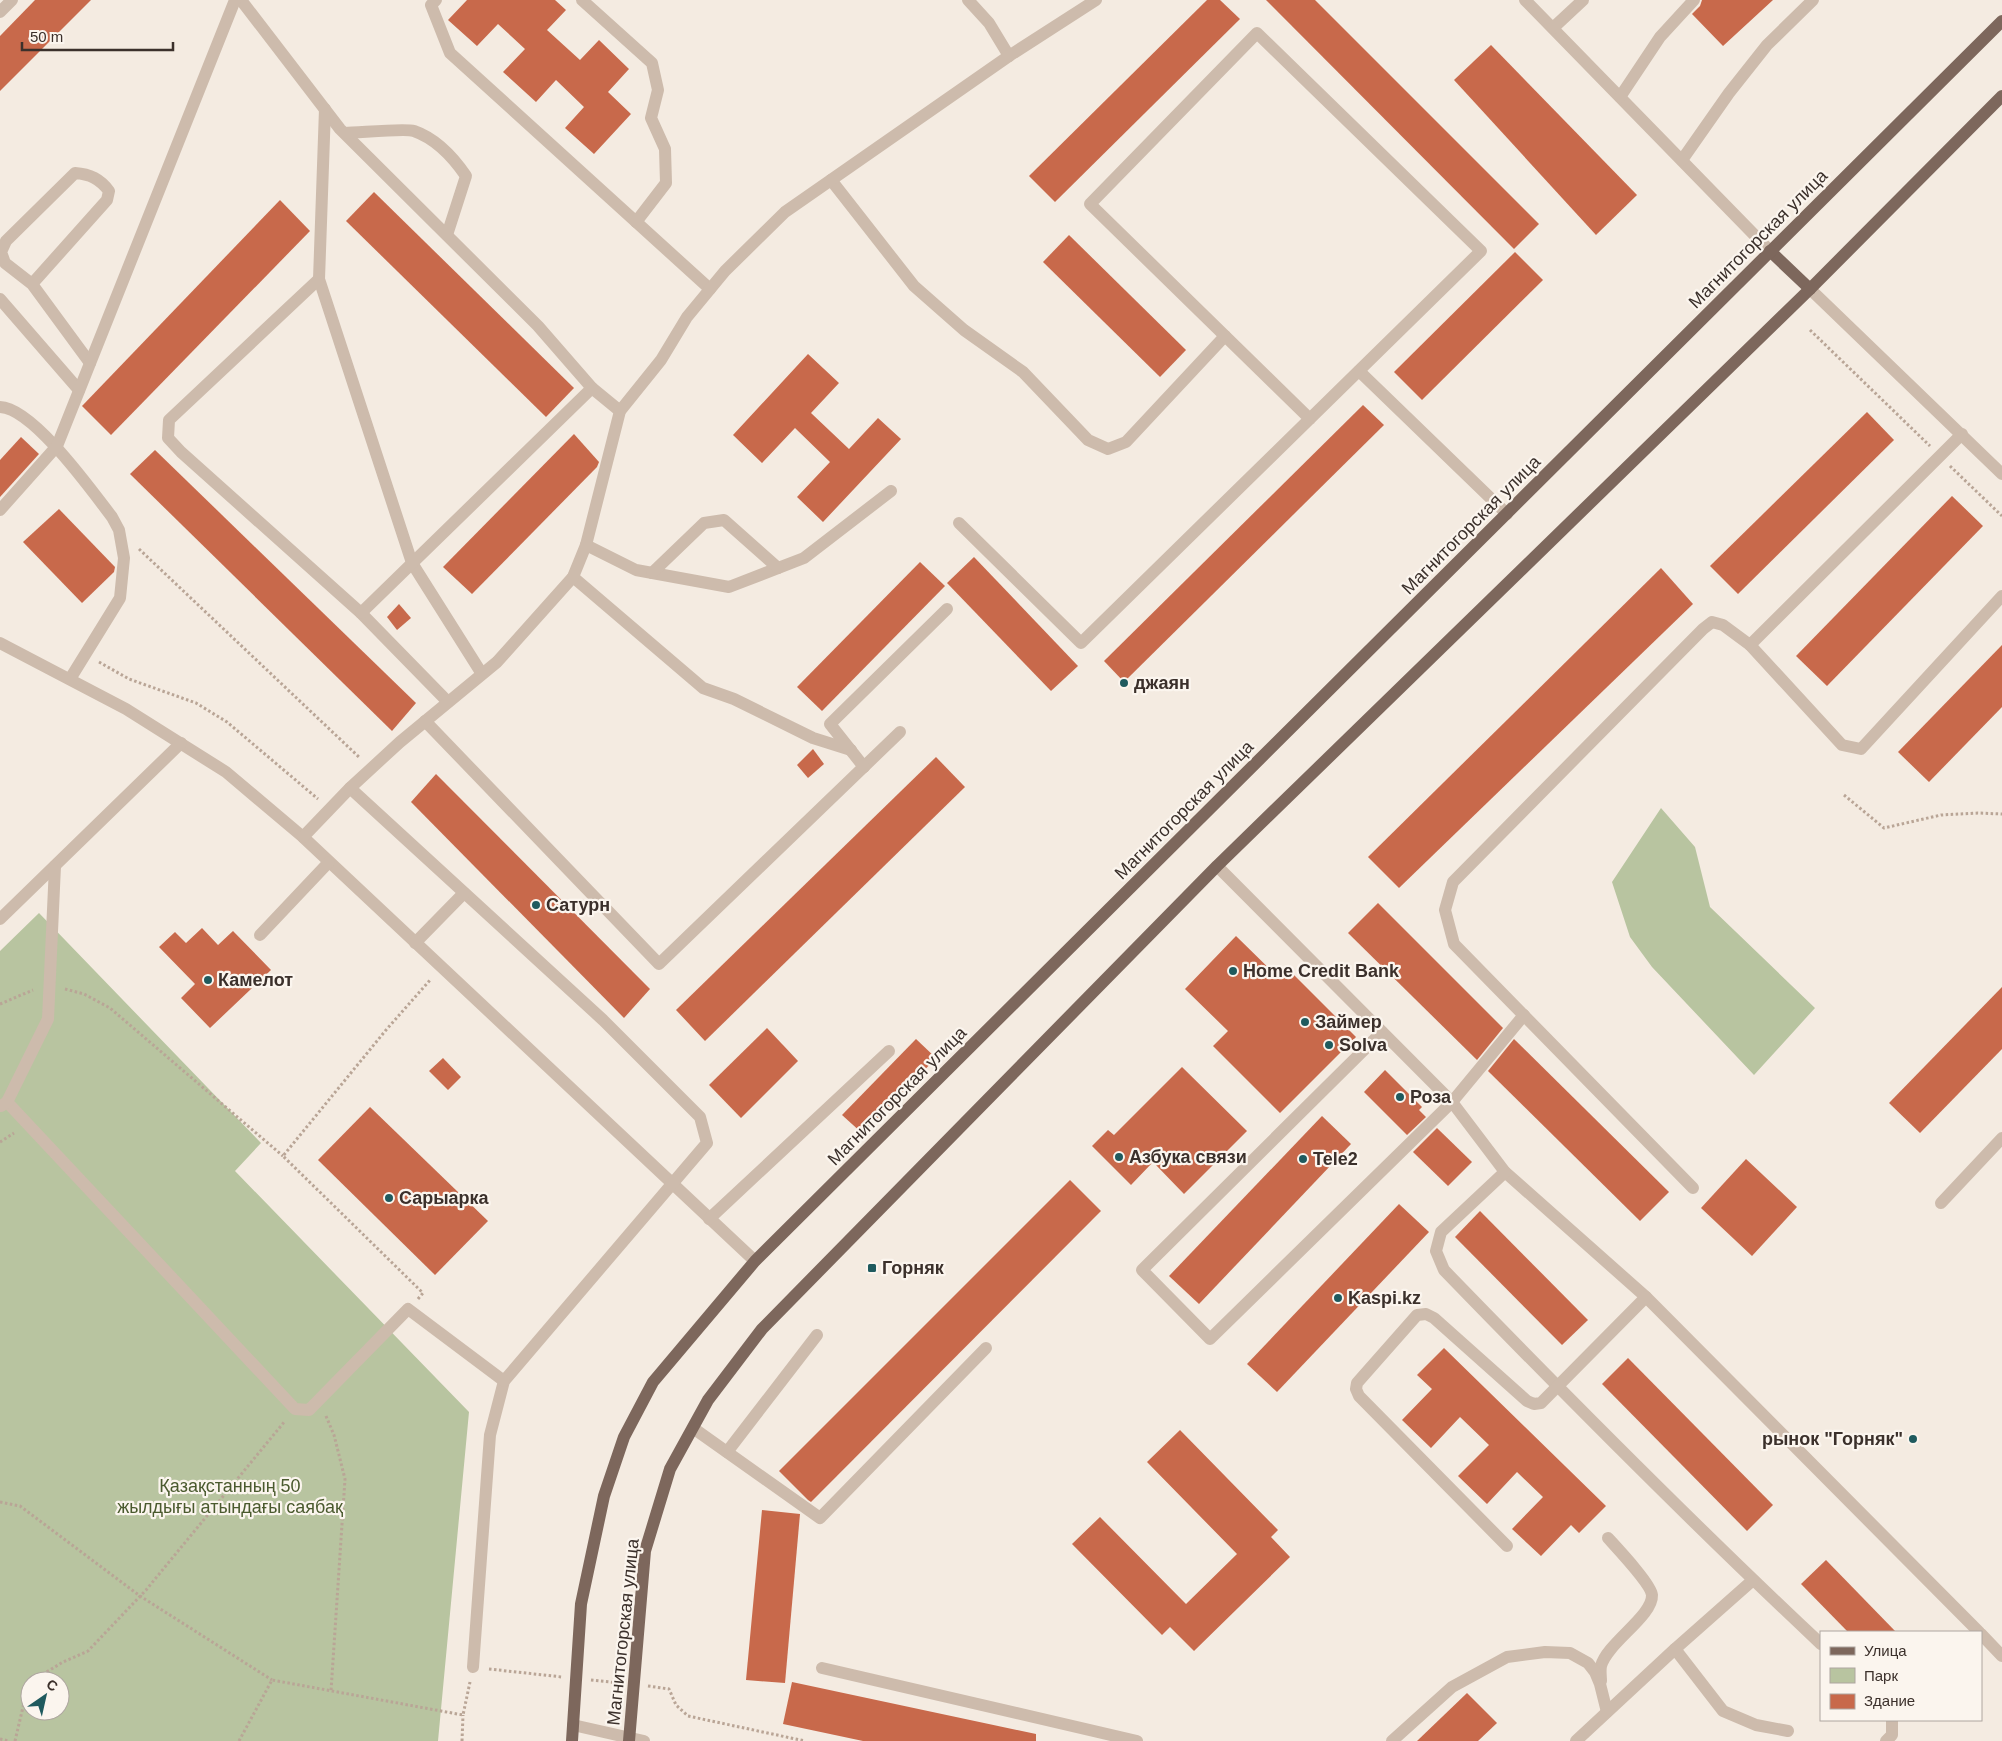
<svg xmlns="http://www.w3.org/2000/svg" width="2002" height="1741" font-family="Arial,sans-serif">
  <rect width="100%" height="100%" fill="#f4ebe1"/>
  <!-- green -->
  <g fill="#b8c4a0" fill-rule="evenodd">
    <path d="M1661,808l34,39 15,60 105,101 -61,67 -102,-108 -22,-30 -18,-55z"/>
    <path d="M39,913l222,230 -26,28 234,241 -31,329h-438v-790zM30,1681h30v30h-30z"/>
  </g>
  <!-- building -->
  <g fill="#c8694b">
    <path d="M35,0h56l-91,91v-55z"/>
    <path d="M467,0h88l11,10 -19,20 33,30 19,-20 30,29 -21,23 23,22 -37,40 -29,-26 19,-21 -28,-27 -20,22 -33,-30 22,-23 -27,-25 -21,22 -29,-26z"/>
    <path d="M1207,0h13l20,19 -185,183 -26,-26z"/>
    <path d="M1266,0h49l224,224 -25,25z"/>
    <path d="M1702,0h71l-50,46 -31,-32 8,-8z"/>
    <path d="M1491,45l146,150 -41,40 -142,-155z"/>
    <path d="M374,192l200,196 -28,29 -200,-196z"/>
    <path d="M280,200l30,31 -199,204 -29,-29z"/>
    <path d="M1069,235l117,115 -26,27 -117,-115z"/>
    <path d="M1515,252l28,28 -121,120 -28,-28z"/>
    <path d="M808,354l31,29 -28,30 38,36 29,-31 23,21 -78,83 -26,-25 33,-35 -35,-34 -33,35 -29,-28z"/>
    <path d="M1363,405l21,20 -260,257 -20,-21z"/>
    <path d="M1867,412l27,28 -156,154 -28,-28z"/>
    <path d="M574,434l25,28 -2,5 -125,127 -29,-27z"/>
    <path d="M21,437l18,17 -39,43v-37z"/>
    <path d="M155,450l261,253 -24,28 -262,-257z"/>
    <path d="M1952,496l31,30 -156,160 -31,-30z"/>
    <path d="M59,509l56,58 -1,5 -32,31 -59,-61z"/>
    <path d="M974,557l104,109 -27,25 -104,-108z"/>
    <path d="M920,562l25,24 -123,125 -25,-24z"/>
    <path d="M1661,568l32,36 -294,284 -31,-31z"/>
    <path d="M399,604l12,14 -14,12 -10,-13z"/>
    <path d="M2002,645v62l-73,75 -31,-30z"/>
    <path d="M813,749l11,15 -16,14 -11,-13z"/>
    <path d="M936,757l29,30 -260,254 -29,-31z"/>
    <path d="M436,774l214,215 -26,29 -213,-216z"/>
    <path d="M1378,903l125,125 -26,32 -129,-127z"/>
    <path d="M202,928l16,17 15,-14 38,39 -61,58 -29,-30 14,-14 -36,-37 16,-15 11,11z"/>
    <path d="M1236,936l44,43 9,-9 67,67 -76,76 -67,-67 15,-15 -43,-42z"/>
    <path d="M2002,987v62l-82,84 -31,-30z"/>
    <path d="M767,1028l31,33 -57,57 -32,-33z"/>
    <path d="M916,1039l20,19 -73,76 -21,-19z"/>
    <path d="M1514,1039l155,153 -29,29 -152,-150z"/>
    <path d="M443,1058l18,19 -13,13 -19,-19z"/>
    <path d="M1182,1067l65,64 -63,63 -31,-32 -22,23 -39,-39 16,-16 6,5z"/>
    <path d="M1385,1070l37,37 -3,3 7,7 -19,18 -43,-43z"/>
    <path d="M370,1107l118,114 -53,54 -117,-115z"/>
    <path d="M1322,1116l29,28 -152,160 -30,-28z"/>
    <path d="M1437,1128l35,34 -24,24 -35,-34z"/>
    <path d="M1746,1159l51,48 -45,49 -51,-48z"/>
    <path d="M1070,1180l31,31 -290,291 -3,-2 -29,-29z"/>
    <path d="M1399,1204l30,28 -152,160 -30,-28z"/>
    <path d="M1480,1211l108,109 -26,25 -107,-108z"/>
    <path d="M1444,1348l162,158 -27,27 -8,-8 -30,31 -29,-27 31,-32 -26,-25 -30,32 -29,-28 31,-31 -29,-28 -29,31 -29,-28 30,-31 -15,-14z"/>
    <path d="M1628,1358l145,147 -26,26 -145,-147z"/>
    <path d="M1180,1430l98,100 -7,7 19,20 -96,94 -24,-24 -8,8 -90,-91 28,-27 86,87 51,-50 -90,-92z"/>
    <path d="M762,1510l38,4 -15,169 -39,-3z"/>
    <path d="M1826,1560l70,72h-48l-47,-48z"/>
    <path d="M792,1682l244,52v7h-173l-80,-17z"/>
    <path d="M1467,1693l30,30 -19,18h-61z"/>
  </g>
  <g fill="none" stroke-linecap="round" stroke-linejoin="round">
    <!-- path -->
    <g stroke="#b9a596" stroke-width="3" stroke-dasharray="2.5 2.5" stroke-linecap="butt">
      <path d="M1810,330l120,116"/>
      <path d="M1950,466l52,50"/>
      <path d="M139,549l221,209"/>
      <path d="M99,662l30,17 67,24 31,19 91,77"/>
      <path d="M1844,795l40,33 57,-13 37,-2 24,1"/>
      <path d="M65,989l19,5 26,14 173,148"/>
      <path d="M0,1004l33,-14"/>
      <path d="M0,1142l14,-9"/>
      <path d="M418,1299l5,-6 -140,-137 103,-126 45,-51"/>
      <path d="M326,1416l8,19 11,44 -14,212"/>
      <path d="M0,1502l20,4 120,90 132,84"/>
      <path d="M489,1669l73,8"/>
      <path d="M591,1680l28,3"/>
      <path d="M35,1681l5,-5 23,-14 25,-11 58,-61 139,-169"/>
      <path d="M648,1686l21,3 7,16 12,11 117,25"/>
      <path d="M0,1739l9,2"/>
      <path d="M15,1741l12,-51 3,-3"/>
      <path d="M239,1741l33,-61 191,35 7,-33"/>
      <path d="M462,1741l1,-26"/>
    </g>
    <!-- minor -->
    <g stroke="#cdbbac" stroke-width="12">
      <path d="M241,0l99,129 198,197 54,62"/>
      <path d="M436,0l-5,5 19,48 260,236"/>
      <path d="M582,0l70,63 6,27 -7,28 14,31 1,34 -30,39"/>
      <path d="M968,0l21,23 20,33"/>
      <path d="M1525,0l245,251"/>
      <path d="M0,12l12,-12"/>
      <path d="M1553,28l30,-28"/>
      <path d="M1620,97l40,-60 34,-37"/>
      <path d="M325,109l-6,170 93,284 70,111"/>
      <path d="M345,133c13,0 59,-5 69,-2 23,8 39,26 52,45l-19,59"/>
      <path d="M1682,160l47,-67 38,-48 46,-45"/>
      <path d="M831,180l83,106 50,44 59,42 65,68 20,9 18,-7 99,-106"/>
      <path d="M319,279l-150,141 -1,18 13,14 180,161 87,89"/>
      <path d="M32,284l75,-84 2,-9c-9,-12 -19,-17 -34,-18l-69,68 -5,11 4,11 27,21 58,79"/>
      <path d="M1810,289l192,185"/>
      <path d="M0,299l79,91"/>
      <path d="M1359,371l148,143"/>
      <path d="M0,407c33,1 92,84 112,110l7,13 5,28 -4,40 -50,81"/>
      <path d="M0,510l57,-64 178,-446"/>
      <path d="M959,523l122,120 400,-392 -224,-218 -167,171 220,215"/>
      <path d="M586,545l50,25 93,17 75,-29 87,-67"/>
      <path d="M652,573l52,-50 20,-3 54,48"/>
      <path d="M573,577l130,111 31,11 79,39 38,12"/>
      <path d="M361,613l231,-225 28,23"/>
      <path d="M0,643l126,66 100,63 77,65 452,424"/>
      <path d="M1750,645l92,100 19,4 141,-153"/>
      <path d="M425,721l234,243 241,-232"/>
      <path d="M864,767l-34,-43 117,-115"/>
      <path d="M350,788l253,232 97,97 7,26 -203,238 -14,54 -17,232"/>
      <path d="M303,837l47,-49 50,-46 97,-80 76,-85 13,-32 34,-134 41,-51 26,-43 38,-46 60,-59 224,-156 87,-56"/>
      <path d="M1217,866l235,236 53,70 141,125 333,335"/>
      <path d="M0,919l181,-176"/>
      <path d="M260,935l69,-73"/>
      <path d="M415,943l49,-50"/>
      <path d="M1382,1032l-240,238 68,69 242,-237 72,-87"/>
      <path d="M7,1102l288,307 14,1 99,-101 96,72"/>
      <path d="M1,1106l6,-4 41,-83 7,-153"/>
      <path d="M1505,1172l-64,60 -5,19 8,19c123,127 248,253 377,374"/>
      <path d="M1693,1188l-239,-244 -9,-34 8,-28 250,-253 9,-7 11,3 27,20 212,-211"/>
      <path d="M1941,1203l61,-65"/>
      <path d="M709,1219l180,-168"/>
      <path d="M693,1428l127,90 166,-170"/>
      <path d="M727,1452l90,-117"/>
      <path d="M1507,1546l-148,-150 -3,-7 1,-6 60,-68 9,-1 8,4 93,83 7,3 7,-1 105,-106"/>
      <path d="M1981,1634l21,22"/>
      <path d="M1675,1649l48,62 33,14 32,6"/>
      <path d="M822,1668l315,73"/>
      <path d="M1601,1681c0,-4 -1,-10 0,-15 6,-23 52,-50 51,-71 -1,-11 -35,-47 -44,-57"/>
      <path d="M573,1725l71,16"/>
      <path d="M1392,1741l60,-54 55,-30 38,-5 25,1 18,10 7,9 5,12 7,28"/>
      <path d="M1576,1741l99,-92 78,-69"/>
      <path d="M1886,1741l6,-6v-15"/>
    </g>
    <!-- major -->
    <g stroke="#7d675c" stroke-width="12">
      <path d="M1770,251l40,38"/>
      <path d="M572,1741l9,-137 23,-108 20,-59 29,-55 102,-121 1247,-1240"/>
      <path d="M629,1741l16,-190 25,-82 38,-69 54,-71 455,-463 593,-577 192,-193"/>
    </g>
  </g>
  <!-- markers -->
  <g fill="#1f5a5e" stroke="#fbf5ee" stroke-width="2">
    <circle cx="1124" cy="683" r="5"/>
    <circle cx="536" cy="905" r="5"/>
    <circle cx="1233" cy="971" r="5"/>
    <circle cx="208" cy="980" r="5"/>
    <circle cx="1305" cy="1022" r="5"/>
    <circle cx="1329" cy="1045" r="5"/>
    <circle cx="1400" cy="1097" r="5"/>
    <circle cx="1119" cy="1157" r="5"/>
    <circle cx="1303" cy="1159" r="5"/>
    <circle cx="389" cy="1198" r="5"/>
    <rect x="867" y="1263" width="10" height="10" rx="2.5"/>
    <circle cx="1338" cy="1298" r="5"/>
    <circle cx="1913" cy="1439" r="5"/>
  </g>
  <g text-anchor="middle" stroke-width="4.5" stroke-linejoin="round" paint-order="stroke">
    <!-- street labels -->
    <g font-size="18" fill="#3b302b" stroke="#fbf5ee">
      <text transform="translate(1758 239) rotate(-45)" y="6">Магнитогорская улица</text>
      <text transform="translate(1471 525) rotate(-45)" y="6">Магнитогорская улица</text>
      <text transform="translate(1184 810) rotate(-45)" y="6">Магнитогорская улица</text>
      <text transform="translate(897 1096) rotate(-45)" y="6">Магнитогорская улица</text>
      <text transform="translate(623 1632) rotate(-84)" y="6">Магнитогорская улица</text>
    </g>
    <!-- poi labels -->
    <g font-size="18" font-weight="bold" fill="#3b302b" stroke="#fbf5ee" text-anchor="start">
      <text x="1134" y="689">джаян</text>
      <text x="546" y="911">Сатурн</text>
      <text x="1243" y="977">Home Credit Bank</text>
      <text x="218" y="986">Камелот</text>
      <text x="1315" y="1028">Займер</text>
      <text x="1339" y="1051">Solva</text>
      <text x="1410" y="1103">Роза</text>
      <text x="1129" y="1163">Азбука связи</text>
      <text x="1313" y="1165">Tele2</text>
      <text x="399" y="1204">Сарыарка</text>
      <text x="882" y="1274">Горняк</text>
      <text x="1348" y="1304">Kaspi.kz</text>
      <text x="1903" y="1445" text-anchor="end">рынок "Горняк"</text>
    </g>
    <!-- park labels -->
    <g font-size="18" fill="#4a5a2e" stroke="#fbf5ee">
      <text x="230" y="1492">Қазақстанның 50<tspan x="230" dy="21">жылдығы атындағы саябақ</tspan></text>
    </g>
  </g>
  <!-- legend -->
  <rect x="1820" y="1631" width="162" height="90" fill="#fbf5ee" stroke="#aea6a0"/>
  <rect x="1830" y="1647" width="25" height="8" fill="#7d675c" stroke="#aea6a0"/>
  <text x="1864" y="1656" font-size="15" fill="#3b302b">Улица</text>
  <rect x="1830" y="1668" width="25" height="15" fill="#b8c4a0" stroke="#aea6a0"/>
  <text x="1864" y="1681" font-size="15" fill="#3b302b">Парк</text>
  <rect x="1830" y="1694" width="25" height="15" fill="#c8694b" stroke="#aea6a0"/>
  <text x="1864" y="1706" font-size="15" fill="#3b302b">Здание</text>
  <!-- north arrow -->
  <g transform="translate(45 1696) rotate(34)"><circle r="24" fill="#fbf5ee" stroke="#aea6a0"/>
  <path d="M0-4L9 19L0 12L-9 19Z" fill="#1f5a5e"/>
  <text y="-8" font-size="14" font-weight="bold" text-anchor="middle" fill="#3b302b">С</text>
  </g>
  <!-- scale -->
  <path d="M22 42v8h151v-8" fill="none" stroke="#3b302b" stroke-width="2.5"/>
  <text x="30" y="42" font-size="15" fill="#3b302b" stroke="#fbf5ee" stroke-width="4" paint-order="stroke">50 m</text>
</svg>
